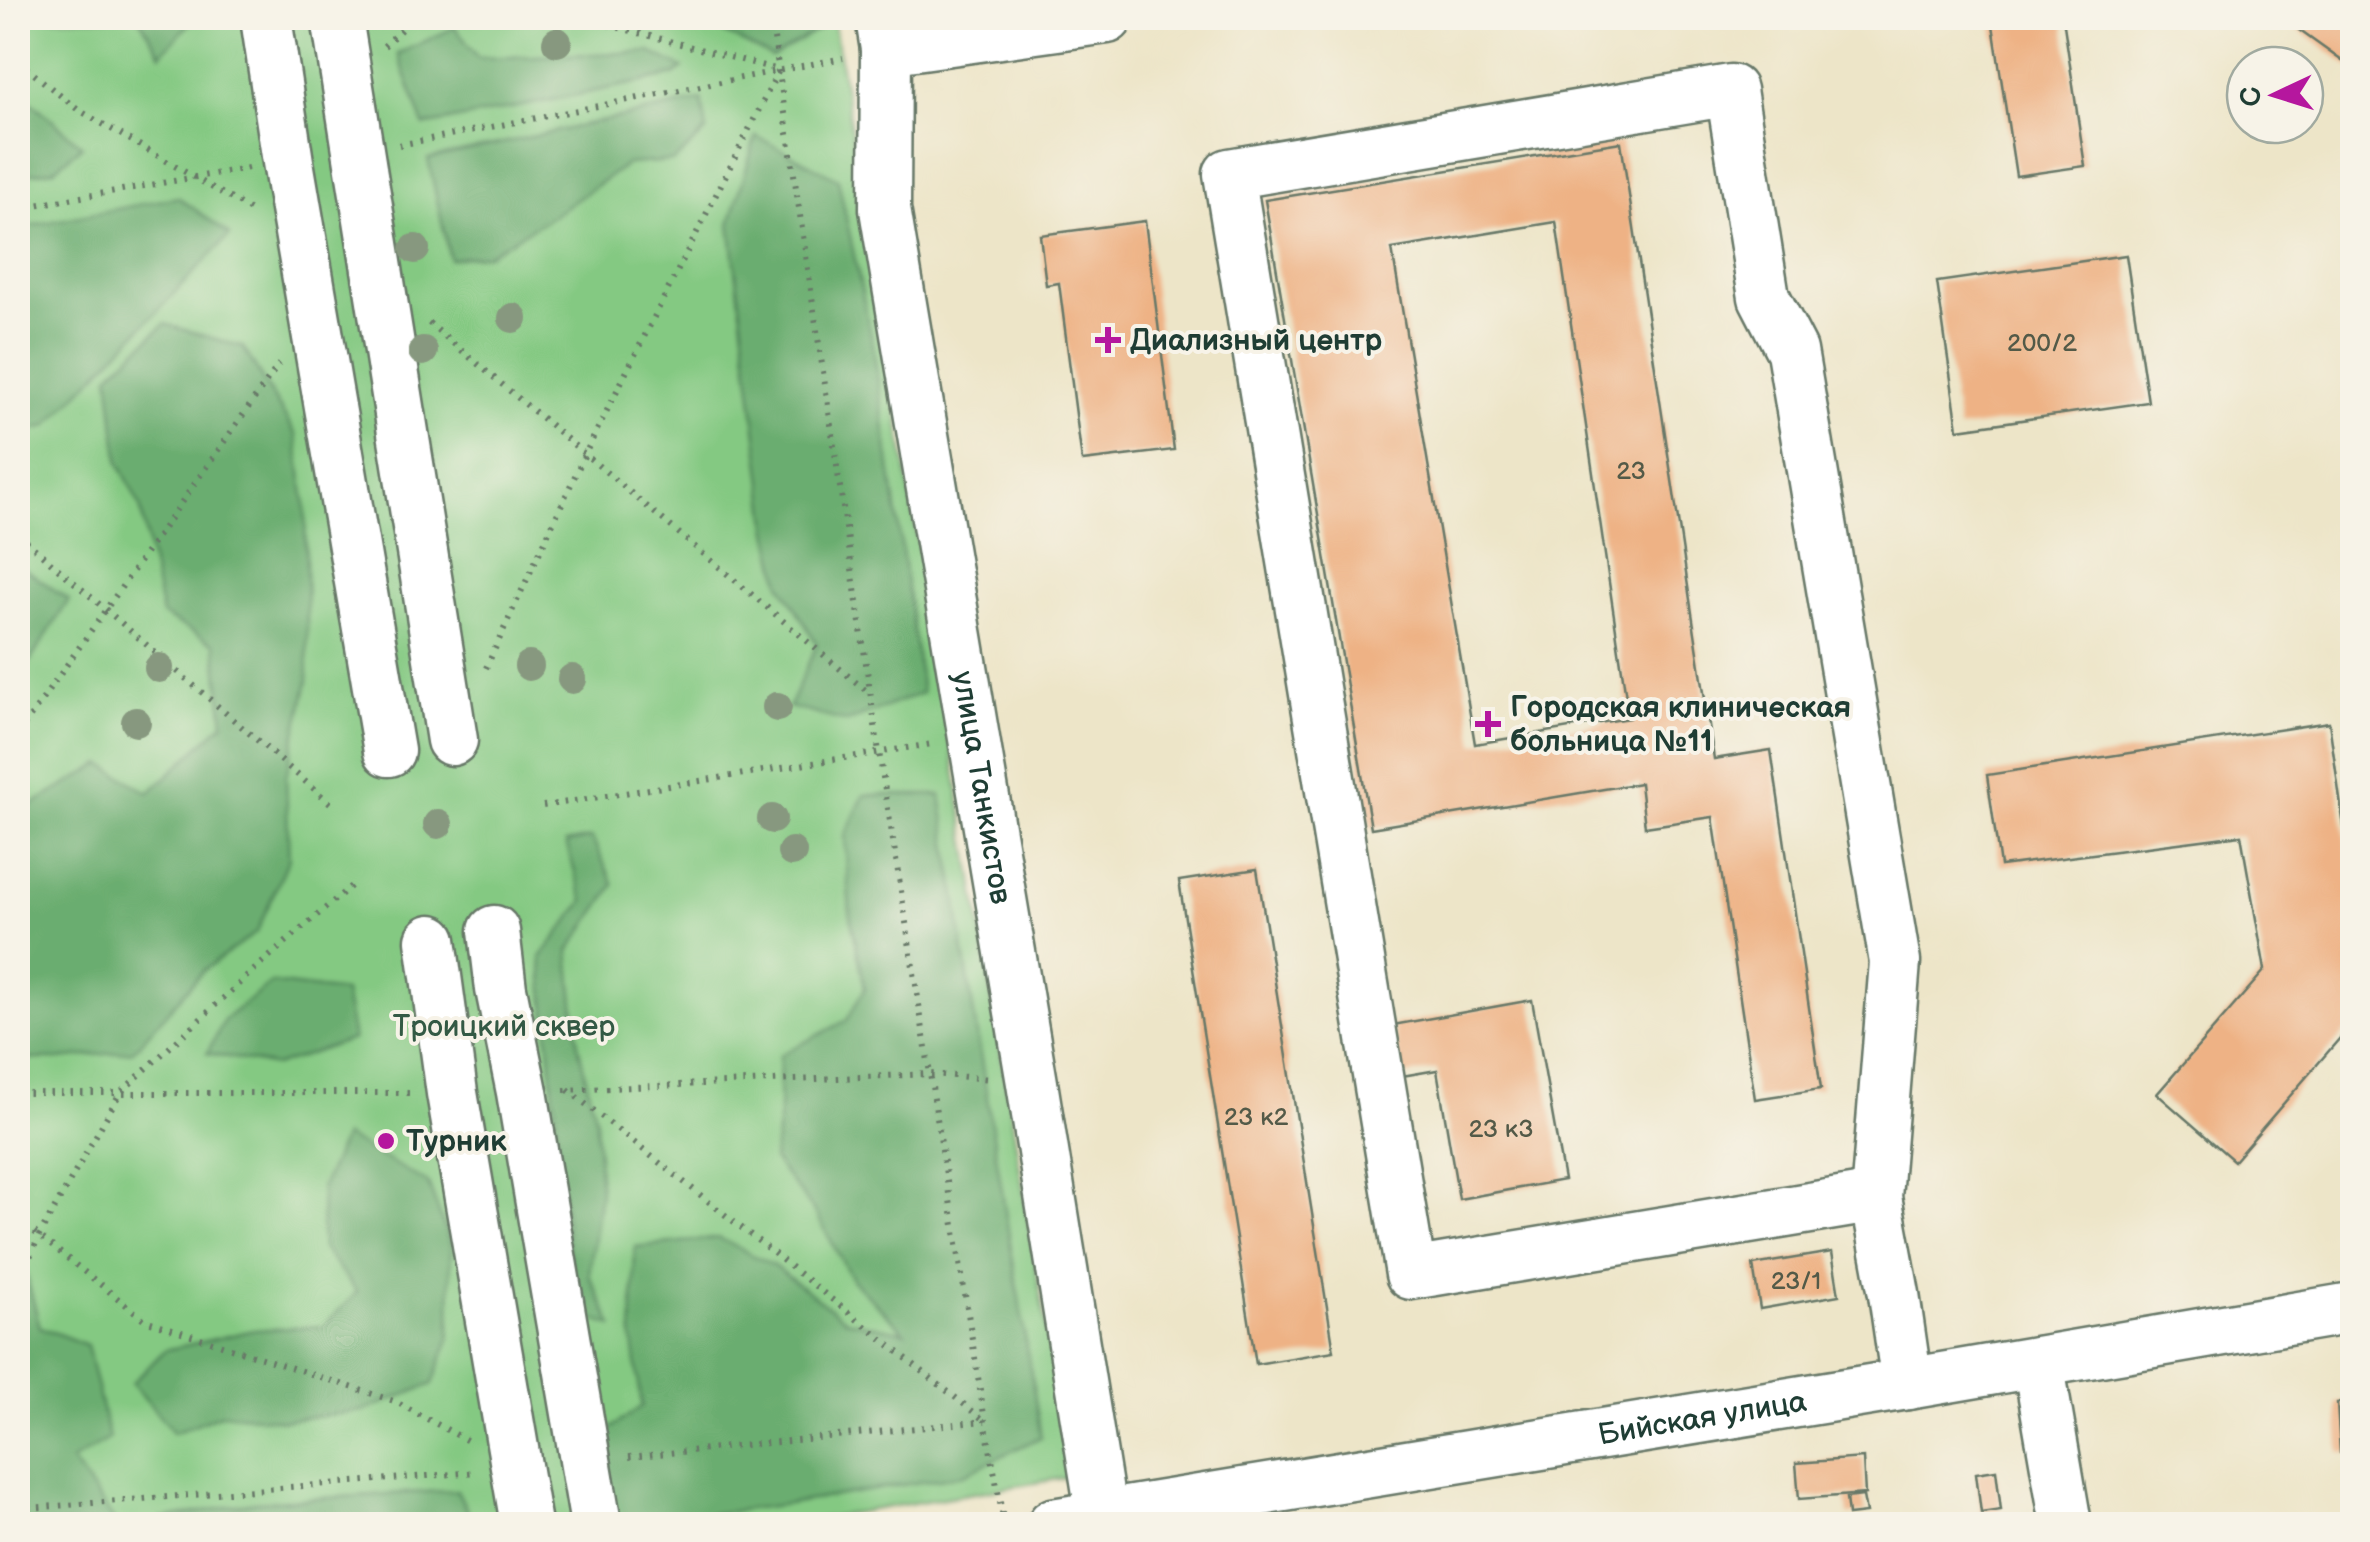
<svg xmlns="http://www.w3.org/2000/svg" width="2370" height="1542" font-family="'Balsamiq Sans',sans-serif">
  <rect width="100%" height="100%" fill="#f7f3e8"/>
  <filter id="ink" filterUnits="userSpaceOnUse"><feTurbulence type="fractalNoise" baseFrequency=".01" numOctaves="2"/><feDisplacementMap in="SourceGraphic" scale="20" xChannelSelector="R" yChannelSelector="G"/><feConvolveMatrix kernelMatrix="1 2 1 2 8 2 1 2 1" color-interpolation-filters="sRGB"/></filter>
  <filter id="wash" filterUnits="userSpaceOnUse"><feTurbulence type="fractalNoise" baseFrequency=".0048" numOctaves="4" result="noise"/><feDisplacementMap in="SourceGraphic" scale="40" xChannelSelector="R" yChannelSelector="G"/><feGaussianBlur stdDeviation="2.25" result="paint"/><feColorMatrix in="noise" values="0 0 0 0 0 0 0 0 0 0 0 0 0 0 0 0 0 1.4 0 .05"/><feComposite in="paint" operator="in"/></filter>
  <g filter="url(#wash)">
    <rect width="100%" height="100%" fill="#ede5c8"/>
    <!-- green -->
    <path fill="#84c982" stroke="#52835b" stroke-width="2.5" d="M18,18h815l237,1459 -283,47h-769z"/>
    <!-- forest -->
    <g fill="#6bad70" stroke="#457552" stroke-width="2.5">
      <path d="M139,18h56l-34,36z"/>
      <path d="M712,18h108l1,10 -49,29 -50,-25z"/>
      <path d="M455,27l23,31 172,-6 33,16 -8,7 -251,51 -26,-72z"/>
      <path d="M702,100l5,31 -33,30 -47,3 -71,50 -68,40 -38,5 -22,-100z"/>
      <path d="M18,101l16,3 48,42 -29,24 -35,5z"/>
      <path d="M756,136l82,43 35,166 49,348 -75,29 -58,-15 28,-63 -36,-60 -12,-53 -39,-307z"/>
      <path d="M178,197l52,38 -183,191 -29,7v-205z"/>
      <path d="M165,324l78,23 53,88 9,68 3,178 -22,96 3,81 -32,74 -54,39 -70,80 -74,8h-41v-234l10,-18 74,-43 47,29 75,-70 -9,-79 -53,-29 -22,-109 -21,-43 -10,-88z"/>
      <path d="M18,564l51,36 -51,80z"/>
      <path d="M864,795h77l23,157 77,485 -79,38 -174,29 -95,12 -11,8h-106l7,-75 59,-43 -10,-71 3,-88 84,-9 55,28 72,54 59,12 -52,-51 -38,-69 -42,-52 6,-41 1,-64 67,-35 18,-32 -15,-74 -5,-78z"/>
      <path d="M592,838l22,47 -45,66 9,93 18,77 4,71 -11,83 24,51 -30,-10 -15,-64 -27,-295 43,-56 -18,-58z"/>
      <path d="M271,983l73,9 9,47 -78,27 -68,-13 18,-34z"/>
      <path d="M344,1136l84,47 23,62 -1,91 -17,48 -70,27 -80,9 -60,-7 -49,20 -42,-50 33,-33 89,-20 70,-4 33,-34 -35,-44 -1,-60z"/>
      <path d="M18,1243l22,84 47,18 22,94 -38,22 46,63h-99z"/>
      <path d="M457,1490l17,34h-338l119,-22z"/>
    </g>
    <g id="blocks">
      <!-- building -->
      <g fill="#eeb285" fill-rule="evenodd">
        <path d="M2040,18h23l22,148 -69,10 -23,-151z"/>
        <path d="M2282,18h70v50z"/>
        <path d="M1621,142l93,617 57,-9 50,339 -66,10 -42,-282 -68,10 -5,-44 -269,45 -106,-628zM1556,222l73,496 -154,26 -83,-495z"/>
        <path d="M1145,221l29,229 -92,11 -23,-178 -13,2 -6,-50z"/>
        <path d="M2126,255l22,147 -190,27 -21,-147z"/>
        <path d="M2329,722l23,161v141l-118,137 -77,-67 108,-124 -24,-135 -241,31 -13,-91z"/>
        <path d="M1257,869l77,482 -78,13 -77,-483z"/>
        <path d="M1532,1000l32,180 -105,19 -22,-129 -35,6 -9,-51z"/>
        <path d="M1832,1252l7,43 -79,14 -7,-44z"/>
        <path d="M2352,1402v50l-12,1 -3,-50z"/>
        <path d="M1863,1458l2,36 -66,5 -3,-36z"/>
        <path d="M1996,1470l5,40 -20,3 -5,-40z"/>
        <path d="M1863,1496l3,17 -18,2 -2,-17z"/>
      </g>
    </g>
  </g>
  <g filter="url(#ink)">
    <use href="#blocks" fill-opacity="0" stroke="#677868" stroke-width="2.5"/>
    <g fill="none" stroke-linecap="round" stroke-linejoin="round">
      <defs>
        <g id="minor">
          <path d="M266,18l22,144 101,589"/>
          <path d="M337,18l115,722"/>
          <path id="s1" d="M881,18l5,31 -1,160 147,874 71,441"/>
          <path d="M886,49l221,-31"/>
          <path d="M494,931l7,58 21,103 74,432"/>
          <path d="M431,940l21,153 74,431"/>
          <path d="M1876,1197l-465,77 -182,-1100 502,-84 33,207 28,54 103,611 -19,235 18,97 13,90"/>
          <path d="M2038,1362l28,162"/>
          <path id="s2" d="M1053,1524l854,-140 445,-76"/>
        </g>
      </defs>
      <!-- minor casing -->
      <use href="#minor" stroke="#677868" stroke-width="55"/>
      <!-- path -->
      <g stroke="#677868" stroke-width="6" stroke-dasharray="2.5 8" stroke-linecap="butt">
        <path d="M771,18l108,734 106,669 19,103"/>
        <path d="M384,46l29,-28"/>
        <path d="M18,61l59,48 177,103"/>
        <path d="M399,145l444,-87"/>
        <path d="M18,208l230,-40"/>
        <path d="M429,323l441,371"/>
        <path d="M18,534l318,274"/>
        <path d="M486,668l99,-214 194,-384 -197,-52"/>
        <path d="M18,734l261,-370"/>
        <path d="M543,806l389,-62"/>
        <path d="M564,1090l367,-16 60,5"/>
        <path d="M568,1090l417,331"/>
        <path d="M18,1093h393"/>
        <path d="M18,1219l127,101 249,81 74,40"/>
        <path d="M18,1285l21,-49 81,-143 136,-125 95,-82"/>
        <path d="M629,1457l356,-36"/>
        <path d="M18,1509l459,-37"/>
      </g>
      <!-- minor -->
      <use href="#minor" stroke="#fff" stroke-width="50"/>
    </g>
    <!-- trees -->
    <g fill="#87987f">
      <circle cx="557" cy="42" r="15"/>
      <circle cx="415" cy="249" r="15"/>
      <circle cx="513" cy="318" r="15"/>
      <circle cx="423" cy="351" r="15"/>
      <circle cx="529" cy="666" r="15"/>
      <circle cx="159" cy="668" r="15"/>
      <circle cx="572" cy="679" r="15"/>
      <circle cx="777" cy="707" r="15"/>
      <circle cx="136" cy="722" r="15"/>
      <circle cx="772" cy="819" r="15"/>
      <circle cx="438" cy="824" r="15"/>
      <circle cx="792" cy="852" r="15"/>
    </g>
  </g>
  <!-- markers -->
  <g fill="#b5179e" stroke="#f7f3e8" stroke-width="4">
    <path d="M1103 325h10v10h10v10h-10v10h-10v-10h-10v-10h10z"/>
    <path d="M1483 709h10v10h10v10h-10v10h-10v-10h-10v-10h10z"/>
    <circle cx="386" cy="1141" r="10"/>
  </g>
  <g text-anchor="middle" stroke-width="8" stroke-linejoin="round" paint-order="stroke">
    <!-- number labels -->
    <g font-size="25" fill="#535a48">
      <text x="2042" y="351">200/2</text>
      <text x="1631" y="479">23</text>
      <text x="1256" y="1125">23 к2</text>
      <text x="1501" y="1137">23 к3</text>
      <text x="1796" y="1289">23/1</text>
    </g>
    <!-- poi labels -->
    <g font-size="30" font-weight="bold" fill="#1f3d34" stroke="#f7f3e8" text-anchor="start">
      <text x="1130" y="350">Диализный центр</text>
      <text x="1510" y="717">Городская клиническая<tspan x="1510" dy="34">больница №11</tspan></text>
      <text x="406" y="1151">Турник</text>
    </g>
    <!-- street labels -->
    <g font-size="30" fill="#1f3d34" stroke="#f7f3e8">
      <text dy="10" stroke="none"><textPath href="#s1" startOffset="778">улица Танкистов</textPath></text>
      <text dy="10" stroke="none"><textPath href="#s2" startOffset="658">Бийская улица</textPath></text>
    </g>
    <!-- park labels -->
    <g font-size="30" fill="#335944" stroke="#f7f3e8">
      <text x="504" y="1036">Троицкий сквер</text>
    </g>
  </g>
  <!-- margin -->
  <rect width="2370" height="1542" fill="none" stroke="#f7f3e8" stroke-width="60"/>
  <!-- north arrow -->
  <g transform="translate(2275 95) rotate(266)"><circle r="48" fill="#f7f3e8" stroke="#a1aaa0" stroke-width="2.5"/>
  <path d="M0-8L18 38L0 25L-18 38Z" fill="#b5179e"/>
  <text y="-15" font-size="28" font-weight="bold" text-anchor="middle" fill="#1f3d34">С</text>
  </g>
</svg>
